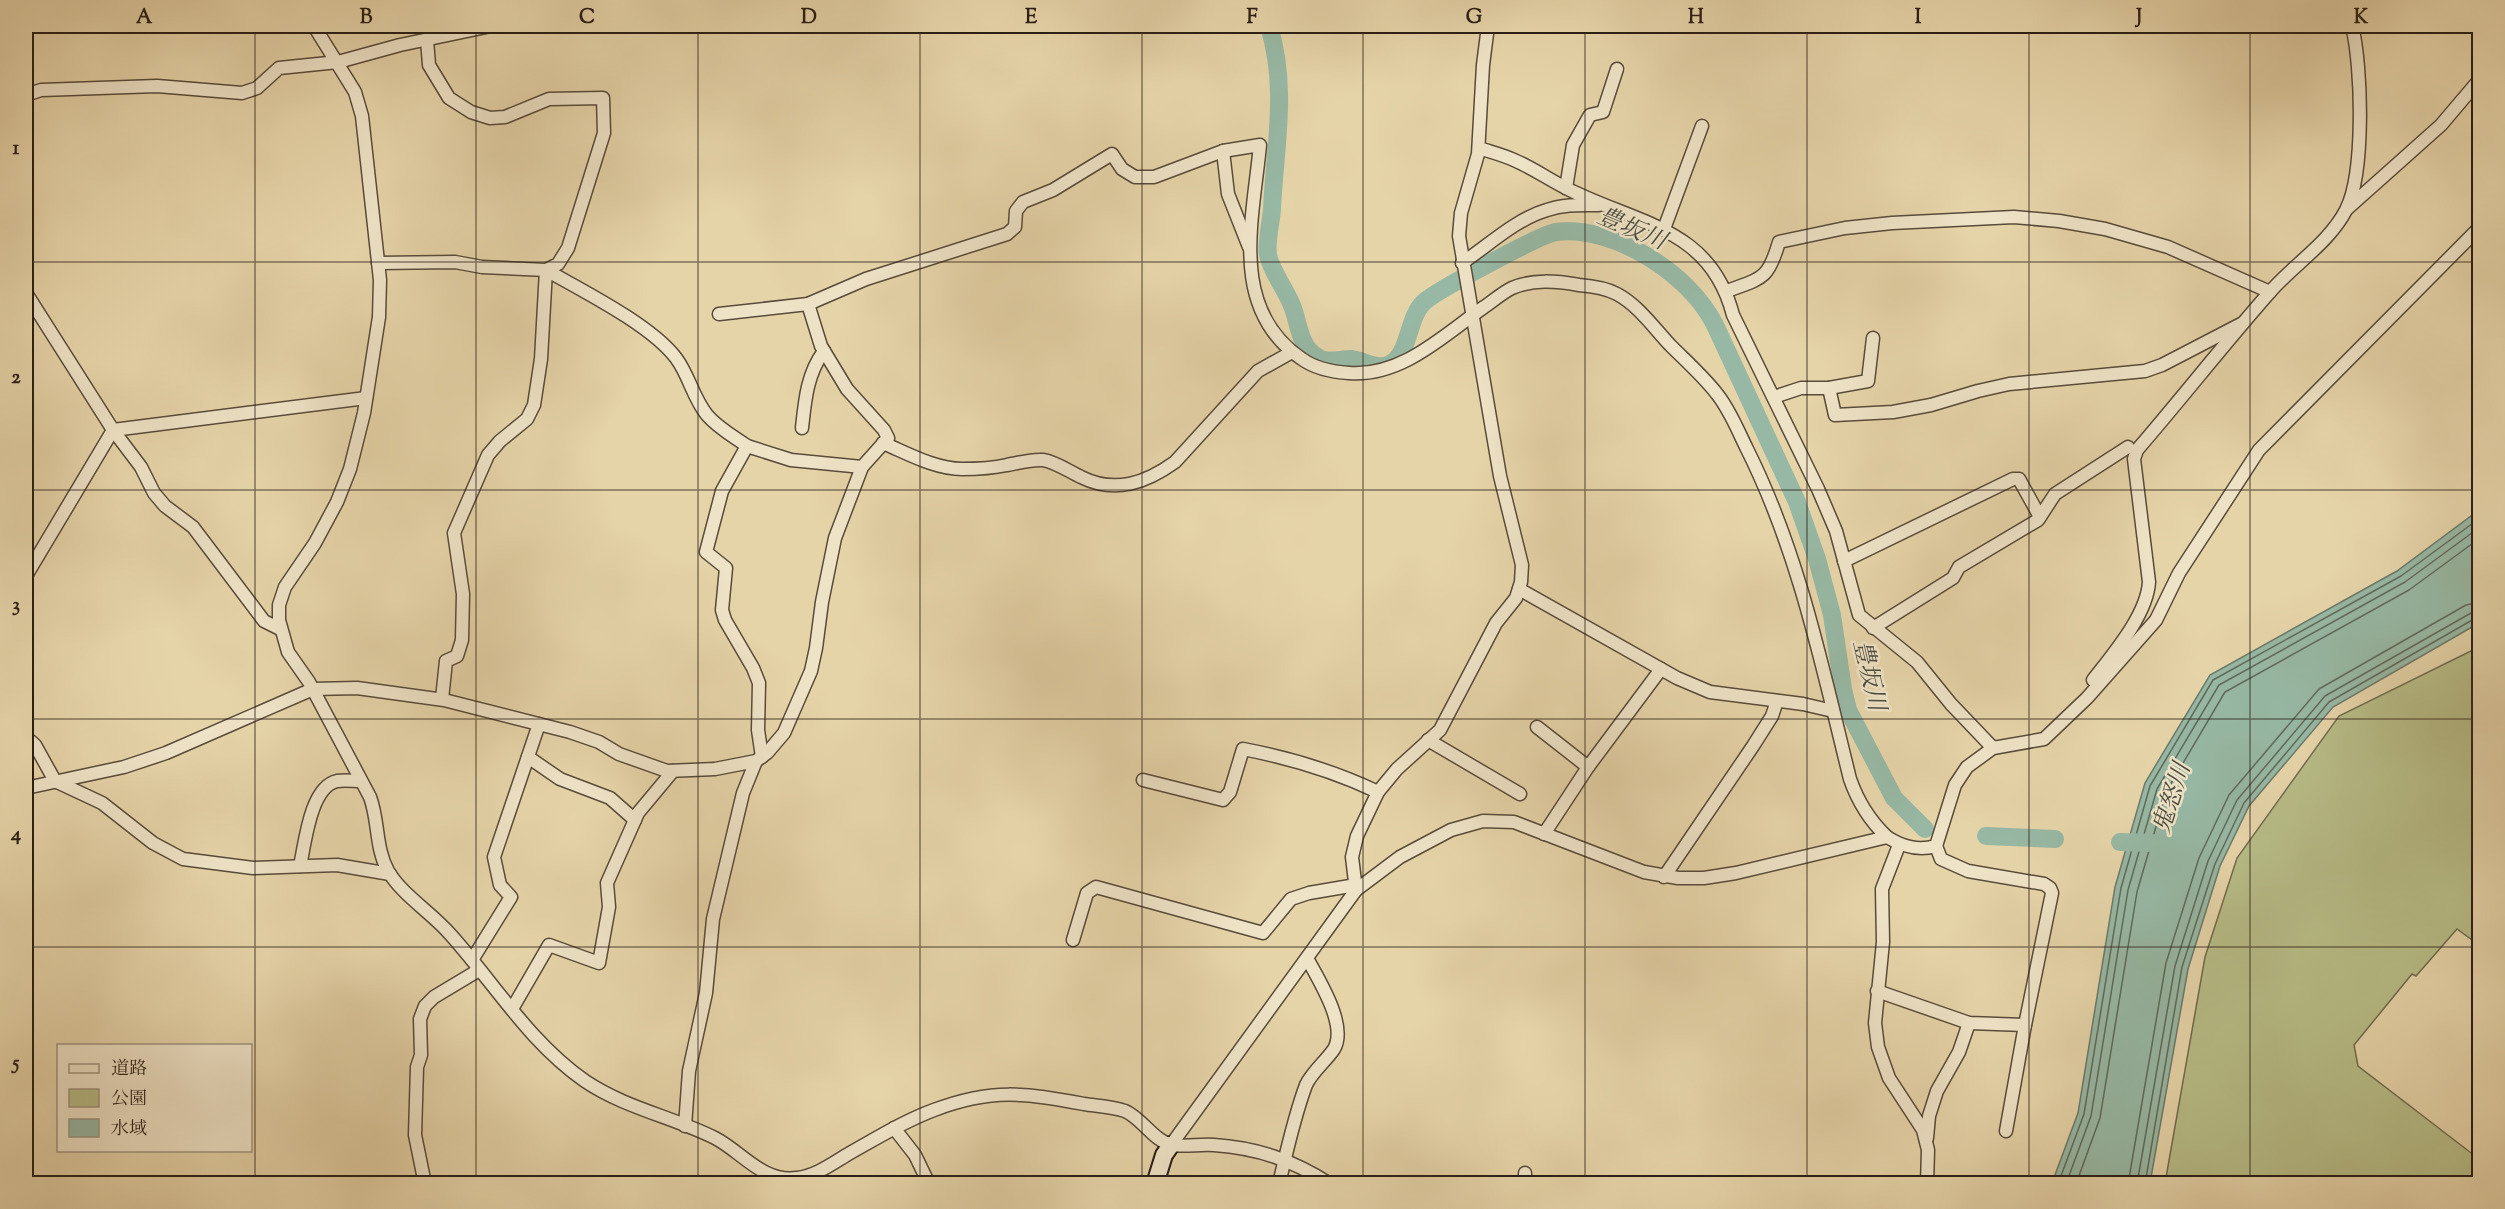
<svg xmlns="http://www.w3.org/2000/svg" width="2505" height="1209" font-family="'Sorts Mill Goudy','Noto Serif JP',serif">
  <rect width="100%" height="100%" fill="#e6d4a9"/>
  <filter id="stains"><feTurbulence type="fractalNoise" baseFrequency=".00333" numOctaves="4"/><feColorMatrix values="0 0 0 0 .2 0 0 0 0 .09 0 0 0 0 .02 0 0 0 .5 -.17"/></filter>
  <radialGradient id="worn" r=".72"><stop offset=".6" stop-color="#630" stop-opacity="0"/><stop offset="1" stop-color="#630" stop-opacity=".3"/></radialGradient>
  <!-- green -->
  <path fill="#b7bc87" stroke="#706c4e" stroke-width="1.5" d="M2479,647v298l-22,-16 -41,47 -4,-2 -58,71 4,21 121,93v24h-314l40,-226 32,-99 102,-142z"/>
  <!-- water -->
  <path fill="#97b8a4" stroke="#6b7a6b" stroke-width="1.5" d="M2479,510v113l-146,84 -84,99 -29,60 -32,103 -38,214h-98l26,-70 37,-226 30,-104 65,-108 187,-104z"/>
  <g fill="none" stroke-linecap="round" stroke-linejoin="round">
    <!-- shore -->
    <g stroke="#606a5c" stroke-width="1.5">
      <path d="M2058,1184l26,-70 37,-226 29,-102 63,-106 188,-104 79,-58"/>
      <path d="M2066,1184l25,-68 37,-226 29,-101 62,-104 186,-103 75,-55"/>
      <path d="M2076,1184l24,-66 37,-226 29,-100 59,-100 184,-102 71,-52"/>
      <path d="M2128,1184l38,-221 33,-105 30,-63 90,-106 147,-84 14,-3"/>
      <path d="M2137,1184l38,-218 33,-105 29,-61 88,-104 146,-83 9,-2"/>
      <path d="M2145,1184l37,-217 33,-103 29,-61 85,-101 145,-83h6"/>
    </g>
    <!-- river -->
    <g stroke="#97b8a4" stroke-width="18">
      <path d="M1269,26c19,63 6,119 3,183 -1,14 -6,32 -4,46 3,16 19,36 25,53 5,14 7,35 19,45 2,2 8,6 12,7 8,2 18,-1 27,-1 12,1 27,12 39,5 20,-10 17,-46 34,-62 12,-11 117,-68 132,-70 58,-7 134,42 159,93l82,177 20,57 15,56 11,74 5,21 46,88 31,31"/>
      <path d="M1986,836l69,3"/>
      <path d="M2120,842l32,1"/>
    </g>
    <defs>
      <g id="street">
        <path d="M314,26l41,66 7,24 18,164 -1,37 -15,96 -14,56 -13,33 -22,41 -30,44 -6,18v15l9,32 21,30 61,115c9,24 5,50 18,74 15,25 43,41 62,63 45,50 79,108 135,147 40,27 88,36 130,57 27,14 48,45 82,40 19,-2 36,-15 53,-25 27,-15 54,-32 84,-43 58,-22 91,-17 150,-6 13,2 29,3 41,7 17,7 29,31 48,34 13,2 27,-1 41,0 44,3 78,15 116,39"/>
        <path d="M570,26h3"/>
        <path d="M26,95l15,-5 116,-4 85,7 15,-5 22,-20 59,-6 62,-17 91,-19"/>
        <path d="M1479,148c12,4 24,7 35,12 21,9 40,23 60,32 69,33 137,38 159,123l85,174 18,42 23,84 58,47 34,42 42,44"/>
        <path d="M1223,151l5,43 21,53"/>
        <path d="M1566,188l7,-43 17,-30 13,-3 14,-43"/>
        <path d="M2348,208l93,-83 39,-46"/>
        <path d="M1664,229l38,-103"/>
        <path d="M378,263l77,-1 27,5 64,3 12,-6 10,-16 36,-115 -1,-35 -54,1 -44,18 -15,1 -19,-6 -22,-14 -20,-33 -2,-25"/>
        <path d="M1462,263c27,-18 54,-44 85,-53 17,-6 34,-5 52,-5"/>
        <path d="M1727,291c35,-13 41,-11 52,-49l66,-14 47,-5 122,-6 45,4 46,8 63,18 102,45"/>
        <path d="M26,293l87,137 28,37 13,26 11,13 28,21 71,94 16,8"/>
        <path d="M719,314l89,-10 58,-25 141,-45 8,-7 1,-16 7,-9 30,-12 59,-36 10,15 13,8h19l69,-26 37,-6c-7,75 -32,164 42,214 14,10 30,13 47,14 53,4 95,-38 135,-66 9,-6 18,-14 28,-19 21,-9 44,-7 67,-3 12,1 27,3 38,9 21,11 37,34 53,51 16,16 34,32 47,49 13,16 21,37 30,55 52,104 75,217 103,330 8,23 19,41 37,58"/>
        <path d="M1829,388l6,27 58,-3 38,-7 47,-14 31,-7 136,-13 17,-6 79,-41"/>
        <path d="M1774,397l27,-9h28l39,-7 5,-43"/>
        <path d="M802,428c3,-28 5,-54 22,-77"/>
        <path d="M883,443c24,10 52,26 79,26 14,0 31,-1 45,-4 13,-2 23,-6 36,-5 13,2 27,12 38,17 34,17 65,6 94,-15l83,-91 34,-19"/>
        <path d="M1844,561l169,-82h6l21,38"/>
        <path d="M26,576l87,-146 253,-32"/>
        <path d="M1519,589l158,89 33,14 93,12 30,7"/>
        <path d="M1873,628l80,-50 6,-11 79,-47 17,-26 73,-47"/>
        <path d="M2093,680c20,-26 54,-65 56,-98l-15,-123 3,-9c45,-52 87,-106 132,-157 24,-28 60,-50 77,-83 19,-37 16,-144 6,-184"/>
        <path d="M442,699l4,-38 11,-5 5,-16 1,-46 -9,-61 34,-78 12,-14 27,-22 7,-14 7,-46 5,-89c37,21 105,55 130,88 13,17 17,40 31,57 11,13 26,21 40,31"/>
        <path d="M1537,727l51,40 -44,67"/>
        <path d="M26,737l9,8 20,36 47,22 51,40 30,16 70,9 84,-3 53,9"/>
        <path d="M1428,740l92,54"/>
        <path d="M528,757l32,22 50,19 25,22"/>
        <path d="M762,757l-4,-27 1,-47 -6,-15 -28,-48 -3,-10 4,-42 -20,-16 16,-61 25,-45 44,14 71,7 26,-29 -4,-8 -37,-41 -26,-43 -13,-42"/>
        <path d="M1588,767l73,-98"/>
        <path d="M1143,780l80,20 7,-8 13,-43c47,9 91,22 135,43"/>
        <path d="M26,788l98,-21 42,-14 147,-64 44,-1 87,12 126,32 29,10 20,12 48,17 48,-2 41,-8 11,-8 17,-20 27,-62 5,-23 6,-46 13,-64 27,-71"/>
        <path d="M1899,845l-17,44 1,53 -8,81 3,24 11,31 34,52 5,20 -1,34"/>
        <path d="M1936,846l5,13 27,12 76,13 6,4 2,5 -27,132 -19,106"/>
        <path d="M300,866c5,-22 10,-79 37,-85 7,-1 16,0 24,0"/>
        <path d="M1664,877l89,-131 19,-30 5,-15"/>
        <path d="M1356,890l-4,-33 5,-21 21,-44 19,-23 43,-39 56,-107 20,-25 5,-16 1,-17 -22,-89 -41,-240 2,-23 17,-59 5,-89 5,-39"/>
        <path d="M1073,940l14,-47 9,-6 167,46 28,-34 18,-6 47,-8"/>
        <path d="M472,960l39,-63 -11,-12 -6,-28 45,-133"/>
        <path d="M1877,991l92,32 56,2"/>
        <path d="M512,1009l37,-64 50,18 10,-56 -2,-24 31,-70 35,-42"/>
        <path d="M685,1126l4,-55 17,-78 7,-74 30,-126 13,-32"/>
        <path d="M894,1128l21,27 14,29"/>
        <path d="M1927,1138l2,-22 8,-25 22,-39 10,-29"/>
        <path d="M1171,1145l185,-255 44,-33 51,-27 32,-9 31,1 130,50 34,6h26l32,-5 151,-36c16,10 31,14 49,9l19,-61 12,-18 26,-19 51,-9 43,-41 69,-78 23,-47 80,-123 221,-223"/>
        <path d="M1525,1173v11"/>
        <path d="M425,1184l-10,-49 2,-68 4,-12 -1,-36 5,-13 9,-9 45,-27"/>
        <path d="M1279,1184c8,-34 15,-67 27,-99 6,-13 20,-24 28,-36 14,-24 -16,-70 -27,-91"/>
      </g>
      <path id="secondary" d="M1155,1184l9,-29 7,-10"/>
    </defs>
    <!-- street casing -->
    <use href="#street" stroke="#584b3a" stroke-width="15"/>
    <!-- secondary casing -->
    <use href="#secondary" stroke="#291d15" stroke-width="20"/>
    <!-- street -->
    <use href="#street" stroke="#efe3c7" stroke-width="12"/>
    <!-- secondary -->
    <use href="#secondary" stroke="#efe3c7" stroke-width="16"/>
  </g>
  <!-- grid -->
  <path fill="none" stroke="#291d15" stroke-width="1.5" stroke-opacity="0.55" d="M255,26v1158M476,26v1158M698,26v1158M920,26v1158M1142,26v1158M1363,26v1158M1585,26v1158M1807,26v1158M2029,26v1158M2250,26v1158M26,262h2454M26,490h2454M26,719h2454M26,947h2454"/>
  <g text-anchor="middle" stroke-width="5" stroke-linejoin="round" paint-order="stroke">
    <!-- water labels -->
    <g font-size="24" font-style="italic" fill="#4a4c40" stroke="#efe3c7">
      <text transform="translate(1632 228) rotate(23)" y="8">豊坂川</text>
      <text transform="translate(1870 675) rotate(77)" y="8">豊坂川</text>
      <text transform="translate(2171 798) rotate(-72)" y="8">鬼怒川</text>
    </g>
  </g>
  <!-- margin -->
  <rect width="2505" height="1209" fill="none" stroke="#e6d4a9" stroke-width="66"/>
  <!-- legend -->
  <rect x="57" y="1044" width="195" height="108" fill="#efe3c7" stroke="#a09480" stroke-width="1.5"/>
  <rect x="69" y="1064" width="30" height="9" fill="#efe3c7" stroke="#a09480" stroke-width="1.5"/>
  <text x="111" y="1074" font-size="18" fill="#291d15">道路</text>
  <rect x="69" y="1089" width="30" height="18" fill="#b7bc87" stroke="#a09480" stroke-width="1.5"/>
  <text x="111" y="1104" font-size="18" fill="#291d15">公園</text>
  <rect x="69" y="1119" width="30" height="18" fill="#97b8a4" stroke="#a09480" stroke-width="1.5"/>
  <text x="111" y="1134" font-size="18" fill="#291d15">水域</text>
  <rect x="33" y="33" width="2439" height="1143" fill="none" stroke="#291d15" stroke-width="2"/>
  <g font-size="20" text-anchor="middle" font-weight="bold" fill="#291d15">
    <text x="144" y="23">A</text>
    <text x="366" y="23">B</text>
    <text x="587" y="23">C</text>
    <text x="809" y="23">D</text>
    <text x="1031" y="23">E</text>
    <text x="1252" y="23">F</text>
    <text x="1474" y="23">G</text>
    <text x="1696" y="23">H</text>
    <text x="1918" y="23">I</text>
    <text x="2139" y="23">J</text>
    <text x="2361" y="23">K</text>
    <text x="16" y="154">1</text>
    <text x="16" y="383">2</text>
    <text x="16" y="611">3</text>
    <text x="16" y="840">4</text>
    <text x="16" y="1069">5</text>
  </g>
  <rect width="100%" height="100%" filter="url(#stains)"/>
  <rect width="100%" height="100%" fill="url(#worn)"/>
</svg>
